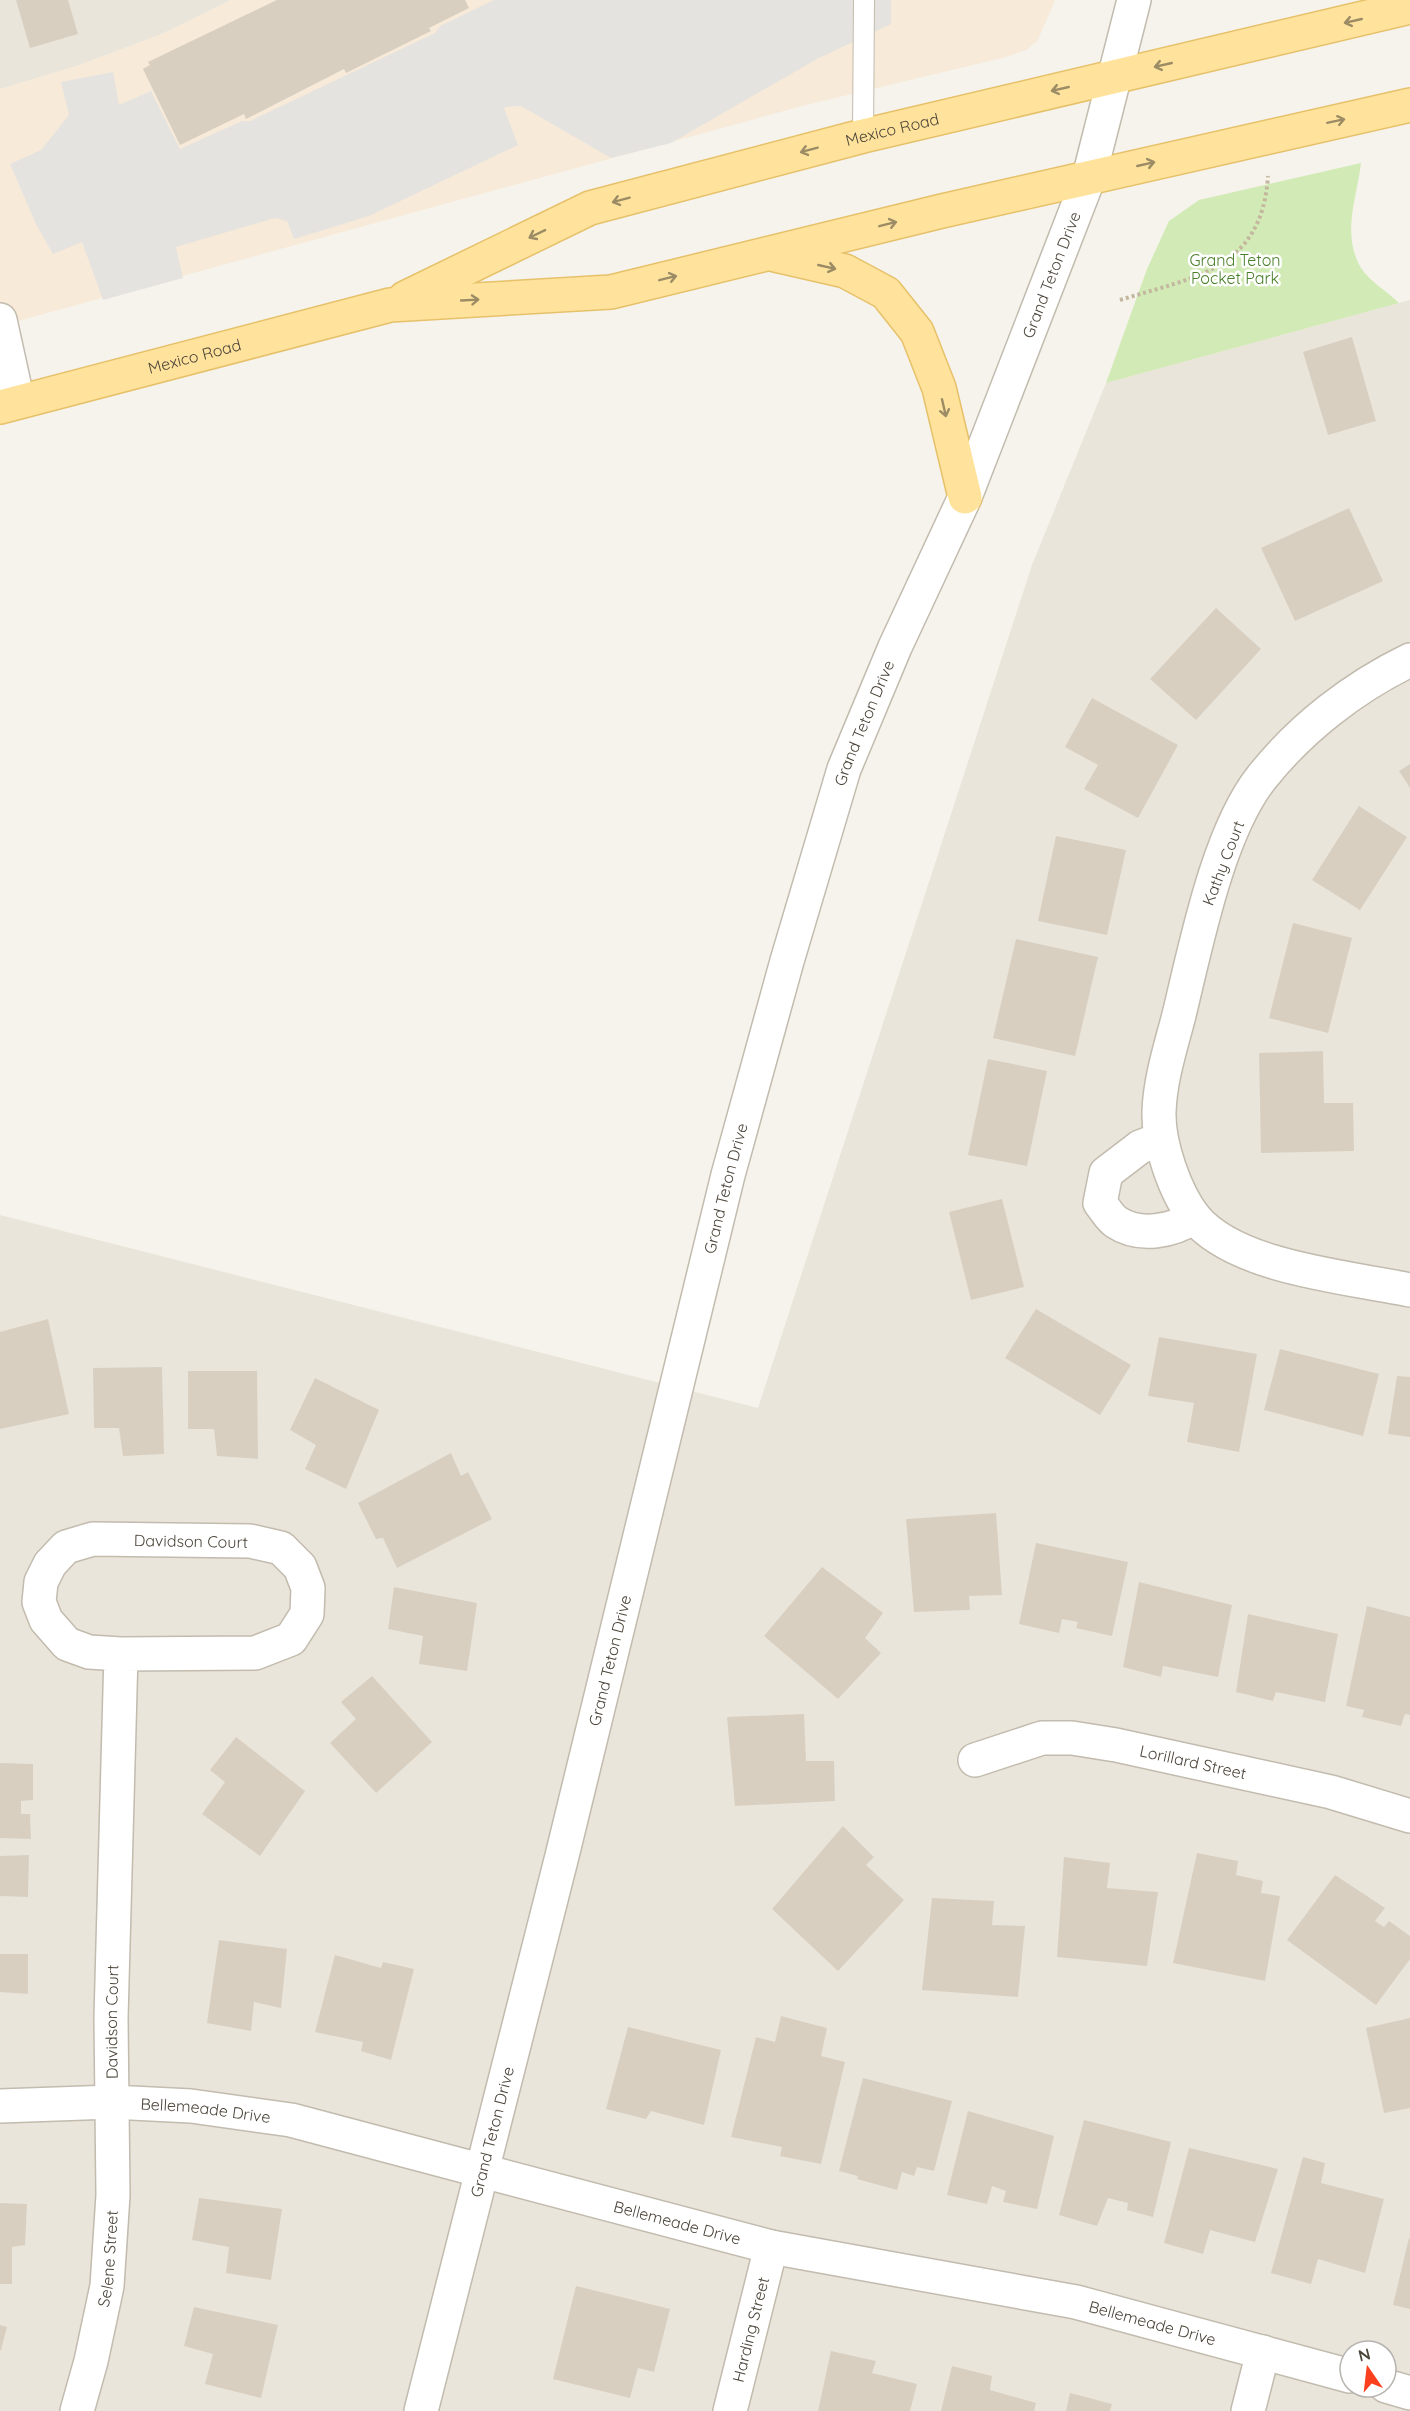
<svg xmlns="http://www.w3.org/2000/svg" width="1410" height="2411" font-family="Quicksand,sans-serif">
  <rect width="100%" height="100%" fill="#f6f3ec"/>
  <!-- residential -->
  <g fill="#eae5da" fill-rule="evenodd">
    <path d="M0,0h231l-69,34 -85,32 -77,23z"/>
    <path d="M1410,300v2111h-1410v-1196l758,193 274,-843 74,-182zM1350,2351h36v36h-36z"/>
  </g>
  <!-- commercial -->
  <path fill="#f7ead8" d="M231,0h824l-17,40 -12,10 -20,7 -204,49 -802,220v-237l77,-23 85,-32z"/>
  <!-- green -->
  <path fill="#d2eab5" d="M1361,163c-4,35 -20,71 0,105 9,14 26,23 38,35l-293,80 41,-114 22,-48 30,-21z"/>
  <!-- parking -->
  <path fill="#e5e3e0" d="M494,0h397v24l-74,35 -146,84 -60,15 -90,-52 -15,1 -2,1 14,37 -149,71 -75,23 -7,-18 -12,-3 -99,29 7,31 -80,22 -21,-58 -29,12 -17,-30 -26,-60 31,-14 28,-35 -8,-33 52,-10 6,33 32,-14 29,58 62,-28h8l185,-88 5,-7z"/>
  <!-- building -->
  <g fill="#d8cfc1">
    <path d="M16,0h52l10,34 -48,14z"/>
    <path d="M277,0h188l4,8 -40,20 2,3 -85,42 -2,-4 -98,50 -2,-5 -64,31 -37,-76 7,-4 -2,-3z"/>
    <path d="M1352,337l24,84 -48,14 -25,-83z"/>
    <path d="M1349,508l34,73 -88,40 -34,-73z"/>
    <path d="M1216,608l45,41 -65,71 -46,-41z"/>
    <path d="M1092,698l86,47 -40,73 -54,-29 14,-24 -33,-18z"/>
    <path d="M1410,764v24l-11,-17z"/>
    <path d="M1359,806l48,31 -47,73 -48,-30z"/>
    <path d="M1056,836l70,14 -19,85 -69,-14z"/>
    <path d="M1293,923l59,15 -24,95 -59,-15z"/>
    <path d="M1016,939l82,18 -23,99 -82,-18z"/>
    <path d="M1323,1051l1,52h29l1,48 -93,2 -2,-100z"/>
    <path d="M988,1059l59,12 -20,95 -59,-11z"/>
    <path d="M1002,1199l22,88 -53,13 -22,-88z"/>
    <path d="M1036,1309l95,56 -31,50 -95,-57z"/>
    <path d="M48,1319l21,95 -69,15v-97z"/>
    <path d="M1159,1337l98,17 -18,98 -52,-10 7,-39 -46,-7z"/>
    <path d="M1280,1349l99,25 -16,62 -99,-26z"/>
    <path d="M162,1367l2,87 -41,2 -4,-28h-25l-1,-60z"/>
    <path d="M188,1371h69l1,88 -41,-3 -3,-27h-26z"/>
    <path d="M1397,1376l13,1v60l-22,-3z"/>
    <path d="M315,1378l64,32 -33,79 -41,-20 11,-24 -26,-15z"/>
    <path d="M451,1453l10,23 7,-4 24,47 -95,49 -14,-30 -7,1 -18,-36z"/>
    <path d="M996,1513l6,82 -33,1 1,14 -56,2 -8,-93z"/>
    <path d="M1036,1543l92,19 -16,74 -36,-8 2,-6 -16,-3 -3,14 -40,-9z"/>
    <path d="M822,1567l61,46 -18,25 16,15 -43,46 -74,-63z"/>
    <path d="M1139,1582l93,23 -14,72 -55,-11 -2,11 -38,-10z"/>
    <path d="M394,1587l83,16 -10,68 -48,-7 4,-28 -35,-7z"/>
    <path d="M1367,1606l43,11v98l-5,-1 -4,12 -39,-9 2,-7 -18,-4z"/>
    <path d="M1248,1614l90,20 -13,68 -49,-10 -3,9 -37,-9z"/>
    <path d="M372,1676l60,66 -56,51 -46,-50 26,-24 -15,-17z"/>
    <path d="M804,1714l2,47h28l1,40 -100,5 -8,-89z"/>
    <path d="M236,1737l69,54 -45,65 -58,-42 23,-32 -15,-12z"/>
    <path d="M0,1763l33,1v36l-12,1v13h9l1,25 -31,-1z"/>
    <path d="M843,1826l31,31 -8,8 38,35 -66,71 -66,-62z"/>
    <path d="M1197,1853l41,8 -2,14 27,6 -2,12 19,3 -15,85 -92,-18z"/>
    <path d="M29,1855l-1,42 -28,-1v-40z"/>
    <path d="M1064,1857l46,6 -3,25 51,4 -11,74 -90,-9z"/>
    <path d="M1335,1875l50,33 -10,13 9,6 5,-6 21,15v23l-34,46 -89,-65z"/>
    <path d="M932,1898l62,3 -2,24 33,1 -7,71 -96,-7z"/>
    <path d="M219,1940l68,9 -6,59 -27,-6 -3,29 -44,-8z"/>
    <path d="M0,1954h28v40l-28,-2z"/>
    <path d="M335,1955l46,13 2,-6 31,7 -23,91 -30,-9 2,-9 -48,-10z"/>
    <path d="M781,2016l46,12 -6,28 24,6 -24,102 -41,-8 2,-9 -51,-10 25,-100 19,5z"/>
    <path d="M1410,2018v90l-26,5 -18,-85z"/>
    <path d="M628,2027l93,23 -17,75 -53,-14 -5,8 -40,-10z"/>
    <path d="M863,2078l89,23 -18,70 -17,-4 -3,9 -12,-4 -5,18 -40,-11 1,-3 -19,-5z"/>
    <path d="M968,2111l86,25 -17,73 -34,-7 3,-11 -14,-5 -5,18 -40,-9z"/>
    <path d="M1084,2120l87,22 -18,75 -26,-7 1,-7 -20,-5 -11,28 -38,-11z"/>
    <path d="M1189,2148l89,21 -23,73 -45,-12 -7,24 -39,-11z"/>
    <path d="M1303,2157l22,6 -4,20 63,16 -19,74 -47,-14 -7,25 -40,-11z"/>
    <path d="M199,2198l83,11 -11,71 -45,-7 3,-26 -37,-7z"/>
    <path d="M0,2203l27,1 -2,41 -13,2v37h-12z"/>
    <path d="M1409,2238l1,1v70l-17,-4z"/>
    <path d="M576,2286l94,23 -16,63 -16,-4 -8,30 -77,-19z"/>
    <path d="M194,2307l84,18 -17,73 -56,-14 8,-30 -29,-8z"/>
    <path d="M0,2325l7,2 -6,23h-1z"/>
    <path d="M831,2351l45,10 -4,12 45,11 -7,27h-92z"/>
    <path d="M952,2366l40,10 -2,14 46,13 -2,8h-93z"/>
    <path d="M1070,2393l42,11 -2,7h-44z"/>
  </g>
  <g fill="none" stroke-linecap="round" stroke-linejoin="round">
    <defs>
      <path id="service" d="M863,136l1,-136"/>
      <g id="minor">
        <path d="M0,320l18,82"/>
        <path d="M1410,660c-56,27 -109,68 -148,117 -44,55 -66,168 -83,238 -8,31 -19,64 -20,97 -1,31 16,81 36,106 42,50 153,59 215,72"/>
        <path d="M1161,1139l-21,8 -34,26 -6,30c5,6 10,15 16,19 24,16 57,9 78,-5"/>
        <path id="s1" d="M975,1760l67,-22h30l44,7 215,47 79,24"/>
        <path id="s2" d="M0,2106l112,-4 79,4 100,14 192,51"/>
        <path id="s3" d="M77,2411l14,-50 16,-75 6,-91 -2,-177 10,-364 134,-1 36,-14 16,-25 1,-26 -8,-21 -19,-19 -31,-7 -157,-2 -27,8 -16,17 -9,18 -2,20 7,18 21,24 22,8 32,2"/>
        <path id="s4" d="M730,2411l41,-164"/>
        <path d="M1248,2411l15,-59"/>
      </g>
      <g id="tertiary">
        <path id="s5" d="M483,2171l288,76 305,55 274,74"/>
        <path d="M1386,2386l24,7"/>
        <path id="s6" d="M421,2411l141,-555 166,-681 59,-214 57,-192 51,-122 70,-150 124,-320 45,-177"/>
      </g>
      <g id="primary">
        <path d="M775,255l70,16 41,22 31,39 22,56 26,109"/>
        <path id="s7" d="M405,298l185,-90 273,-72 547,-129"/>
        <path id="s8" d="M0,407l390,-102 221,-13 331,-81 468,-106"/>
      </g>
    </defs>
    <!-- service casing -->
    <use href="#service" stroke="#c2bbae" stroke-width="22"/>
    <!-- minor casing -->
    <use href="#minor" stroke="#c2bbae" stroke-width="36"/>
    <!-- tertiary casing -->
    <use href="#tertiary" stroke="#c2bbae" stroke-width="36"/>
    <!-- primary casing -->
    <use href="#primary" stroke="#e6c16a" stroke-width="36"/>
    <!-- path -->
    <path stroke="#c4b79f" stroke-width="4" stroke-dasharray="3 3" stroke-linecap="butt" d="M1120,300c74,-23 142,-30 148,-124"/>
    <!-- service -->
    <use href="#service" stroke="#fff" stroke-width="20"/>
    <!-- minor -->
    <use href="#minor" stroke="#fff" stroke-width="33"/>
    <!-- tertiary -->
    <use href="#tertiary" stroke="#fff" stroke-width="33"/>
    <!-- primary -->
    <use href="#primary" stroke="#ffe39c" stroke-width="33"/>
  </g>
  <!-- one-way arrows -->
  <defs><path id="oneway-shaft" d="M-6 0H5M1.5-3L5.5 0L1.5 3" fill="none" stroke-width="1.6" stroke-linecap="round" stroke-linejoin="round" transform="scale(1.5)"/></defs>
  <g stroke="#9c8c66">
    <use href="#oneway-shaft" transform="translate(1353 21) rotate(167)"/>
    <use href="#oneway-shaft" transform="translate(1163 65) rotate(167)"/>
    <use href="#oneway-shaft" transform="translate(1060 89) rotate(167)"/>
    <use href="#oneway-shaft" transform="translate(1336 121) rotate(-12)"/>
    <use href="#oneway-shaft" transform="translate(809 150) rotate(165)"/>
    <use href="#oneway-shaft" transform="translate(1146 164) rotate(-13)"/>
    <use href="#oneway-shaft" transform="translate(621 200) rotate(165)"/>
    <use href="#oneway-shaft" transform="translate(888 224) rotate(-14)"/>
    <use href="#oneway-shaft" transform="translate(537 234) rotate(154)"/>
    <use href="#oneway-shaft" transform="translate(827 267) rotate(13)"/>
    <use href="#oneway-shaft" transform="translate(668 278) rotate(-14)"/>
    <use href="#oneway-shaft" transform="translate(470 300) rotate(-3)"/>
    <use href="#oneway-shaft" transform="translate(944 408) rotate(77)"/>
  </g>
  <g text-anchor="middle" stroke-width="5" stroke-linejoin="round" paint-order="stroke">
    <!-- street labels -->
    <g font-size="16" fill="#4b4439" stroke="#fff">
      <text dy="6" stroke="none"><textPath href="#s7" startOffset="518">Mexico Road</textPath></text>
      <text dy="6" stroke="none"><textPath href="#s6" startOffset="2232">Grand Teton Drive</textPath></text>
      <text dy="6" stroke="none"><textPath href="#s8" startOffset="201">Mexico Road</textPath></text>
      <text dy="6" stroke="none"><textPath href="#s6" startOffset="1746">Grand Teton Drive</textPath></text>
      <text transform="translate(1223 863) rotate(-69)" y="6">Kathy Court</text>
      <text dy="6" stroke="none"><textPath href="#s6" startOffset="1260">Grand Teton Drive</textPath></text>
      <text transform="translate(191 1541) rotate(1)" y="6">Davidson Court</text>
      <text dy="6" stroke="none"><textPath href="#s6" startOffset="774">Grand Teton Drive</textPath></text>
      <text dy="6" stroke="none"><textPath href="#s1" startOffset="224">Lorillard Street</textPath></text>
      <text dy="6" stroke="none"><textPath href="#s3" startOffset="393">Davidson Court</textPath></text>
      <text dy="6" stroke="none"><textPath href="#s2" startOffset="206">Bellemeade Drive</textPath></text>
      <text dy="6" stroke="none"><textPath href="#s6" startOffset="288">Grand Teton Drive</textPath></text>
      <text dy="6" stroke="none"><textPath href="#s5" startOffset="201">Bellemeade Drive</textPath></text>
      <text dy="6" stroke="none"><textPath href="#s3" startOffset="156">Selene Street</textPath></text>
      <text dy="6" stroke="none"><textPath href="#s5" startOffset="687">Bellemeade Drive</textPath></text>
      <text dy="6" stroke="none"><textPath href="#s4" startOffset="84">Harding Street</textPath></text>
    </g>
    <!-- park labels -->
    <g font-size="16" fill="#4a7f2a" stroke="#fff">
      <text x="1235" y="266">Grand Teton<tspan x="1235" dy="18">Pocket Park</tspan></text>
    </g>
  </g>
  <!-- north arrow -->
  <g transform="translate(1368 2369) rotate(346)"><circle r="28" fill="#ffffff" stroke="#b7b4b0" stroke-width="1.5"/>
  <path d="M0-4.5L10 22L0 15L-10 22Z" fill="#fc3f1d"/>
  <text y="-9" font-size="16" font-weight="bold" text-anchor="middle" fill="#4b4439">N</text>
  </g>
</svg>
